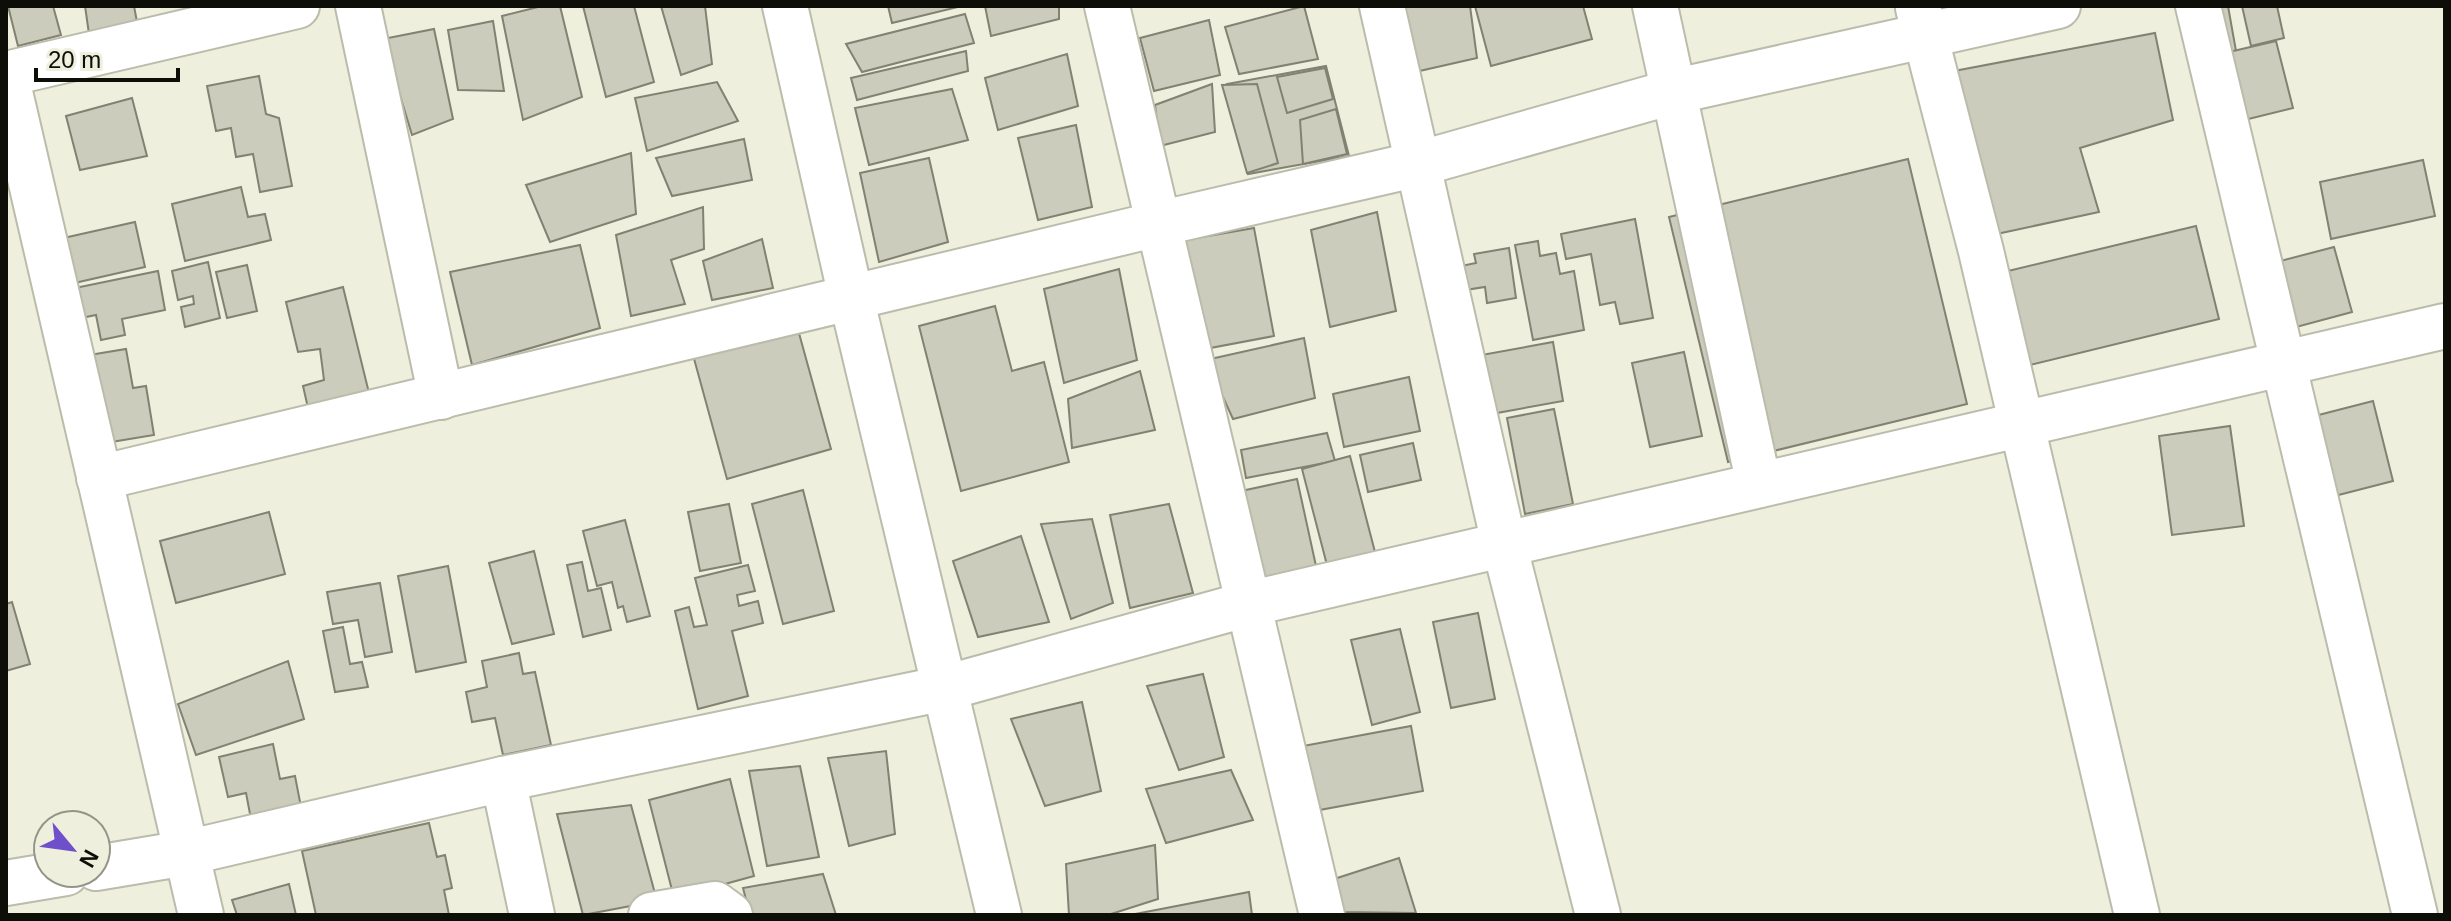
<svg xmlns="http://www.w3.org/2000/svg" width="2451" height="921" font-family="Helvetica,sans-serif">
  <rect width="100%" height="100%" fill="#eeefdd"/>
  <!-- building -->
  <g fill="#cbccbb" stroke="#818272" stroke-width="2">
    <path d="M8,6h45l8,29 -43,11z"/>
    <path d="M85,6h49l3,16 -48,12z"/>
    <path d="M542,6h18l22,91 -59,23 -21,-104z"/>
    <path d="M583,6h51l20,76 -48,15z"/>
    <path d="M661,6h44l7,58 -31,11z"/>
    <path d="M888,6h70v1l-66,16z"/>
    <path d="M985,6h74v13l-68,17z"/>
    <path d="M1304,6l14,53 -79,15 -14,-47z"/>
    <path d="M1401,6h69l7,52 -62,14z"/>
    <path d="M1475,6h108l9,33 -101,27z"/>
    <path d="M2203,6h25l8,45 -24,5z"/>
    <path d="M2242,6h35l7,32 -33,8z"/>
    <path d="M965,14l9,29 -112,29 -16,-28z"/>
    <path d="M1209,20l11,55 -66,16 -14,-53z"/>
    <path d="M493,21l11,70 -46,-1 -10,-60z"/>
    <path d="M434,29l19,90 -41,16 -29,-96z"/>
    <path d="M2155,33l18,87 -93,28 19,64 -121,26 -40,-164z"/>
    <path d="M2276,41l17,67 -65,16 -16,-68z"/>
    <path d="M966,51l2,20 -111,29 -6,-22z"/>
    <path d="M1067,54l11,52 -80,24 -13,-52z"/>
    <path d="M1326,66l23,90 -101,18 -21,-90z"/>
    <path d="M1325,68l8,31 -46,14 -10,-36z"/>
    <path d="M259,76l7,38 13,4 13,68 -32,6 -7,-38 -17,3 -5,-29 -15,3 -9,-45z"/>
    <path d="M717,82l21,39 -91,30 -12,-53z"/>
    <path d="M1212,84l3,48 -55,14 -5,-41z"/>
    <path d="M1257,84l21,79 -31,10 -25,-88z"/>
    <path d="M952,89l16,51 -99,25 -14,-57z"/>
    <path d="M132,98l15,58 -67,14 -14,-54z"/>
    <path d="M1336,109l11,45 -44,10 -3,-44z"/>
    <path d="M1076,125l16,82 -54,13 -20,-82z"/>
    <path d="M744,139l8,41 -80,16 -16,-38z"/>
    <path d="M631,153l5,61 -86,28 -24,-57z"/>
    <path d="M929,158l19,84 -69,20 -19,-89z"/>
    <path d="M1908,159l59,245 -239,58 -59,-245z"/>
    <path d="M2423,160l12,56 -104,23 -11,-57z"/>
    <path d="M241,187l7,30 17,-3 6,26 -86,21 -13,-57z"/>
    <path d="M703,207l1,42 -33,11 14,44 -54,12 -15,-81z"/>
    <path d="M1377,212l19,99 -66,16 -19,-97z"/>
    <path d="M1635,219l18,99 -33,6 -5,-22 -15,3 -9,-51 -25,5 -5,-25z"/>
    <path d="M135,222l10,45 -75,17 -11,-45z"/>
    <path d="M2196,226l23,93 -189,46 -22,-94z"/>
    <path d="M1254,228l20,108 -69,13 -20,-109z"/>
    <path d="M762,239l11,49 -61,12 -9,-39z"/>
    <path d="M1538,241l2,15 16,-3 4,21 14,-3 10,59 -51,10 -18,-95z"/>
    <path d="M580,245l20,83 -128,37 -22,-93z"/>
    <path d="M2334,247l18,65 -89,24 -17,-66z"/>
    <path d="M1509,248l7,50 -29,5 -2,-16 -20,3 -4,-24 15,-3 -2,-9z"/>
    <path d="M208,262l12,56 -35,9 -4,-20 13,-3 -1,-8 -15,4 -6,-29z"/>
    <path d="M247,265l10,46 -30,7 -11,-46z"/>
    <path d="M1119,269l18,91 -73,23 -20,-94z"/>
    <path d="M158,271l7,39 -43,9 3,16 -24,5 -5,-25 -15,3 -6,-30z"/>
    <path d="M343,287l26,106 -61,15 -5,-22 21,-6 -4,-31 -22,3 -12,-50z"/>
    <path d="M995,306l17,65 32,-9 25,100 -108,29 -42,-165z"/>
    <path d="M797,326l34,123 -104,30 -34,-124z"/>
    <path d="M1304,338l11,60 -82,21 -27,-59z"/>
    <path d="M1553,342l10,59 -77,14 -10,-59z"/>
    <path d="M126,349l7,39 13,-2 8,49 -55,9 -16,-88z"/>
    <path d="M1684,352l18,84 -52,11 -18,-84z"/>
    <path d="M1140,371l15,59 -83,18 -4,-49z"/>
    <path d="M1409,377l11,54 -76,16 -11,-53z"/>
    <path d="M2373,401l20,80 -74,19 -20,-80z"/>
    <path d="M1554,409l19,95 -48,10 -18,-96z"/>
    <path d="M2230,426l14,100 -72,9 -13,-99z"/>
    <path d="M1327,433l8,28 -89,17 -5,-28z"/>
    <path d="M1413,443l8,37 -53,12 -8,-37z"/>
    <path d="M1350,456l25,96 -48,13 -25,-96z"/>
    <path d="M1297,479l19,87 -57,12 -18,-87z"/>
    <path d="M803,490l31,121 -51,13 -31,-120z"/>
    <path d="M729,504l12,59 -41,8 -12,-59z"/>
    <path d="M1169,504l24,89 -63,15 -20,-93z"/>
    <path d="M269,512l16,62 -109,29 -16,-62z"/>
    <path d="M1092,519l21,84 -42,16 -30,-95z"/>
    <path d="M625,520l25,96 -23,6 -4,-16 -5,2 -6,-26 -15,4 -14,-55z"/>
    <path d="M1021,536l28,86 -71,15 -25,-76z"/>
    <path d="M534,551l20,83 -42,10 -23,-81z"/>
    <path d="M582,562l6,29 13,-3 10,42 -28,7 -16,-72z"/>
    <path d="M748,565l7,26 -18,4 2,11 19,-5 5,22 -31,8 16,65 -50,13 -23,-98 14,-4 5,20 13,-2 -12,-47z"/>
    <path d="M448,566l18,96 -50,10 -18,-96z"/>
    <path d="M380,583l12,69 -27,5 -7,-37 -25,4 -6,-32z"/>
    <path d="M12,602l18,62 -24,7v-67z"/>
    <path d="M1478,613l17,86 -44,9 -18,-86z"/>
    <path d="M343,627l7,37 12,-2 6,25 -33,5 -12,-61z"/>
    <path d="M1400,629l20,83 -48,13 -21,-85z"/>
    <path d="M519,653l4,21 12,-2 16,73 -48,10 -8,-37 -23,4 -6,-30 21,-5 -5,-26z"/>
    <path d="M288,661l16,58 -108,36 -18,-51z"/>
    <path d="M1203,674l21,83 -45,13 -32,-84z"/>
    <path d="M1082,702l19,89 -56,15 -34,-87z"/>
    <path d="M1411,726l12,65 -109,20 -11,-65z"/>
    <path d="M273,744l7,35 15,-3 6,31 -50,12 -5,-26 -18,4 -9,-40z"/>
    <path d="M886,751l9,83 -46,12 -21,-88z"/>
    <path d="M800,766l19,91 -52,9 -18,-95z"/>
    <path d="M1231,770l22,50 -87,23 -20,-54z"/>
    <path d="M730,779l24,97 -80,22 -25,-98z"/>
    <path d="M631,805l26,96 -74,14 -26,-101z"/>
    <path d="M429,823l8,34 8,-2 7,33 -8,2 5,25h-133l-14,-64z"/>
    <path d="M1155,845l3,54 -50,16h-39l-3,-51z"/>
    <path d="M1399,858l17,55 -77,-1 -11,-31z"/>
    <path d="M823,874l13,41h-86l-7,-27z"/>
    <path d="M289,884l7,31h-59l-5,-15z"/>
    <path d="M1249,892l3,23h-122z"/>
  </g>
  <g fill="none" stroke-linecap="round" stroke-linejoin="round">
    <defs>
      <g id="minor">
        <path d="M358,6l83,391"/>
        <path d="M785,6l66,291 148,618"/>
        <path d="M1107,6l215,909"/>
        <path d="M1382,6l122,538 94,371"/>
        <path d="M1655,6l104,479"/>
        <path d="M2198,6l217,909"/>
        <path d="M1918,8l63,243 156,664"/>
        <path d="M6,74l291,-68"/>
        <path d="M6,75l195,840"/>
        <path d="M99,478l1059,-254 260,-60 254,-72 386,-86"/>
        <path d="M503,779l29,136"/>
        <path d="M96,868l90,-15 317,-74 442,-91 303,-84 1197,-278"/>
        <path d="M6,883l60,-10"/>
        <path d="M651,915l64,-11 15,11"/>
      </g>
    </defs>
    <!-- minor casing -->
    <use href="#minor" stroke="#bbbcab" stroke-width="48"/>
    <!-- minor -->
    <use href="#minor" stroke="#fff" stroke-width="44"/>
  </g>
  <!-- border -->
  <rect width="2451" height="921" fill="none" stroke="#0e0e08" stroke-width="16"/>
  <!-- north arrow -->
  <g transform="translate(72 849) rotate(119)"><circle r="38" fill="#eeefdd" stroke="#949588" stroke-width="2"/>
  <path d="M0-6L14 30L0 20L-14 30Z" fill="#6f50ca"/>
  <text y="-12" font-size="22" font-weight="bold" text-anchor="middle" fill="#0e0e08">N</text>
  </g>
  <!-- scale -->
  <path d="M36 68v12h142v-12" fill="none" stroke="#0e0e08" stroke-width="4"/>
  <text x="48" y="68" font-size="24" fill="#0e0e08" stroke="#eeefdd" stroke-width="6" paint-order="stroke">20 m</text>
</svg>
